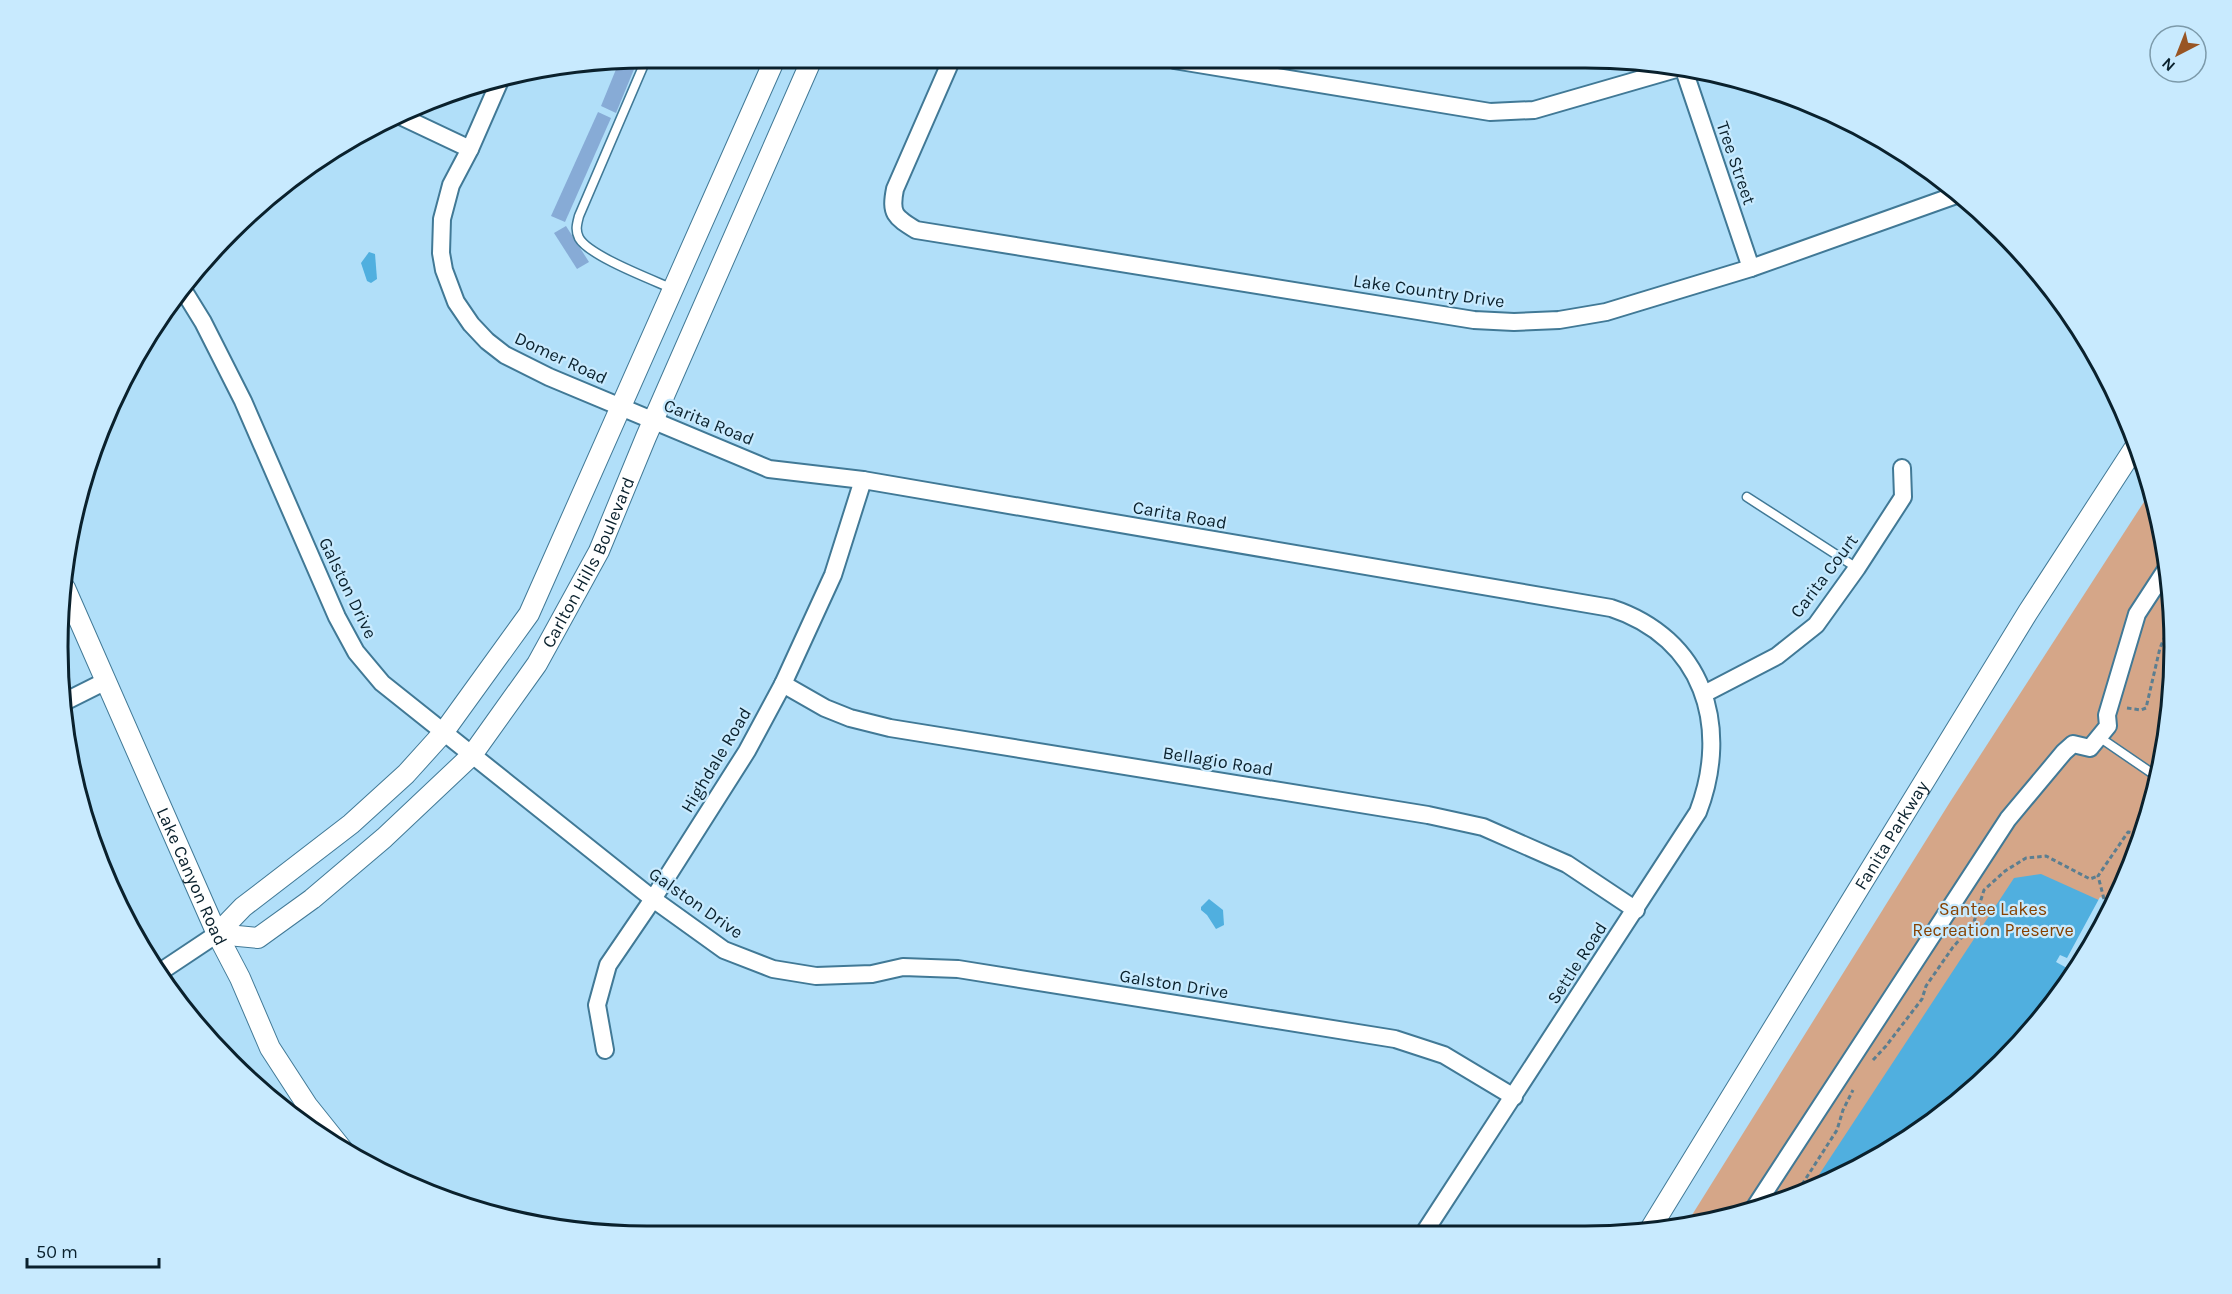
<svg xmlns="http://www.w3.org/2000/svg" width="2232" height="1294" font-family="Karla,sans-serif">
  <rect width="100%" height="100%" fill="#b1dff9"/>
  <!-- green -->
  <path fill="#d5a688" d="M2151,491l13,41 11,115 -11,115 -34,110 -54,102 -74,90 -122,94 -106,48 -87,17 263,-421z"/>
  <!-- water -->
  <g fill="#50afdf">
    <path d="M369,252l6,2 2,25 -6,4 -4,-2 -6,-18z"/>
    <path d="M2041,874l71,32 -36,68 -74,90 -122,94 -71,32 205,-312z"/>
    <path d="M1209,899l14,11 1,15 -8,4 -9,-14 -6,-5v-3z"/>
  </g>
  <!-- pier -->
  <path fill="#b1dff9" d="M2100,897l9,4 -34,62 5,3 -4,7 -20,-11 4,-7 7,3z"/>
  <!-- building -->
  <g fill="#87abd6">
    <path d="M619,62h18l-21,51 -15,-7z"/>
    <path d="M598,112l13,6 -46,104 -14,-6z"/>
    <path d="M566,226l23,36 -12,7 -23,-36z"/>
  </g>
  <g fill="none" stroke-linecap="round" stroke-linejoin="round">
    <defs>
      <g id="service">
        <path d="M645,62l-66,154c-2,8 -4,14 0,22 10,18 74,42 94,51"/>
        <path d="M1747,497l110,71"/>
        <path d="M2099,737l60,41"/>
      </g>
      <g id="minor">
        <path d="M1174,60l316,52 44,-2 142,-41"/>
        <path d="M951,61l-56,128c-5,25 0,28 21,41l558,90 40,2 45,-2 47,-8 145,-44 208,-74"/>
        <path d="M1684,70l67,198"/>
        <path d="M501,78l-31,71 -19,36 -9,34 -1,34 3,17 12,32 15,22 16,17 18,14 44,22 220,92 94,11 748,128c92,30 120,118 87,204l-276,424"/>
        <path d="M396,114l74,35"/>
        <path d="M182,288l21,34 40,79 94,216 19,35 26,31 271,216 71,51 49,19 43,7 56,-2 31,-7 55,2 437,70 49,16 70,42"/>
        <path d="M783,684l42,24 25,10 40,10 538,87 55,12 84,37 69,46"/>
        <path d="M1704,694l73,-38 39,-31 41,-57 46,-71 -1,-29"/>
        <path d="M62,703l42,-21"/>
        <path d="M157,974l60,-40"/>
        <path d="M605,1050l-8,-45 11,-40 45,-66 94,-148 36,-67 50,-109 30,-95"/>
        <path d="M1753,1210l255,-391 56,-67 9,-8 17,4 18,-22 -1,-11 30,-101 30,-46"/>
      </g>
      <g id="tertiary">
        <path id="s1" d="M65,588l152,346 23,44 30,70 37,57 36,45"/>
        <path id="s2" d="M217,934l41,4 54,-39 72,-61 88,-83 65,-91 62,-113 47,-114 165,-376"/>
        <path d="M217,934l26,-27 108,-83 55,-50 37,-41 86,-119 245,-553"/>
        <path id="s3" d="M1649,1231l379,-619 109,-168"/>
      </g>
    </defs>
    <!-- service casing -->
    <use href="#service" stroke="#417996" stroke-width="11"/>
    <!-- minor casing -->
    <use href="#minor" stroke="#417996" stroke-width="20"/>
    <!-- tertiary casing -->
    <use href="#tertiary" stroke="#417996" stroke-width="22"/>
    <!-- path -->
    <g stroke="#5b7e90" stroke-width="3" stroke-dasharray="4.5 3" stroke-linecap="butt">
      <path d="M2127,708l14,2 5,-2 14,-60 12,-28"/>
      <path d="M2104,899l-6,-23 30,-44 13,3"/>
      <path d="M1873,1060l13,-14 36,-47 4,-13 27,-39 20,-22 11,-35 21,-19 21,-13 20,-2 44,23 8,-3"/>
      <path d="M1794,1197l43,-67 6,-20 10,-20"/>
    </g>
    <!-- service -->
    <use href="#service" stroke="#fff" stroke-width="8"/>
    <!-- minor -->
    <use href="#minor" stroke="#fff" stroke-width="16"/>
    <!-- tertiary -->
    <use href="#tertiary" stroke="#fff" stroke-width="20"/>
  </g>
  <g text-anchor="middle" stroke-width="4.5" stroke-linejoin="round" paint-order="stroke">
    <!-- street labels -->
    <g font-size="18" fill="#0a212d" stroke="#c8eafe">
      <text transform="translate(1736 163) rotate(71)" y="6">Tree Street</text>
      <text transform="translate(1429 291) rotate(8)" y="6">Lake Country Drive</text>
      <text transform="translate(561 358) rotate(25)" y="6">Domer Road</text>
      <text transform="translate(709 422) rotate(22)" y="6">Carita Road</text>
      <text transform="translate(1180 515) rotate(10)" y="6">Carita Road</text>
      <text dy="6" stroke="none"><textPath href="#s2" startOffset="549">Carlton Hills Boulevard</textPath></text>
      <text transform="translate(1824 576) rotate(-53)" y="6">Carita Court</text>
      <text transform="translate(348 588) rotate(64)" y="6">Galston Drive</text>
      <text transform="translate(716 760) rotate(-59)" y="6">Highdale Road</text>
      <text transform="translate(1218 761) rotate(9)" y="6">Bellagio Road</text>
      <text dy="6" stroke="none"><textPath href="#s3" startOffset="464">Fanita Parkway</textPath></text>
      <text dy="6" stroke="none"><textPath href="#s1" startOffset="315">Lake Canyon Road</textPath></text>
      <text transform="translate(696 903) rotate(35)" y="6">Galston Drive</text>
      <text transform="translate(1577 963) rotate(-57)" y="6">Settle Road</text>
      <text transform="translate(1174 984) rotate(9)" y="6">Galston Drive</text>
    </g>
    <!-- park labels -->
    <g font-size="18" fill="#864102" stroke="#c8eafe">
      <text x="1993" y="915">Santee Lakes<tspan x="1993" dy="21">Recreation Preserve</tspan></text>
    </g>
  </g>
  <!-- crop -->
  <path d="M0 0H2232V1294H0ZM647 68H1585A579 579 0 0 1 2164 647V647A579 579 0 0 1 1585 1226H647A579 579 0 0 1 68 647V647A579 579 0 0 1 647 68Z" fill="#c8eafe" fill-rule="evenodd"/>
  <path fill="none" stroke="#0a212d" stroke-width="3" d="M647 68H1585A579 579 0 0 1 2164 647V647A579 579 0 0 1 1585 1226H647A579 579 0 0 1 68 647V647A579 579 0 0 1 647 68Z"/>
  <!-- north arrow -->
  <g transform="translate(2178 54) rotate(222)"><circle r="28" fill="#c8eafe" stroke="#7c9aaa" stroke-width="1.5"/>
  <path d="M0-4.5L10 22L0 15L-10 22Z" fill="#985524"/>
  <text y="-9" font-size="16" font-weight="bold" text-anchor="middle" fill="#0a212d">N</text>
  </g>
  <!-- scale -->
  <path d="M27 1258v9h132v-9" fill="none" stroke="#0a212d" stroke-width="3"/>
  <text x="36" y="1258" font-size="18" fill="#0a212d" stroke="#c8eafe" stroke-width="4.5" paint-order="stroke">50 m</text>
</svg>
